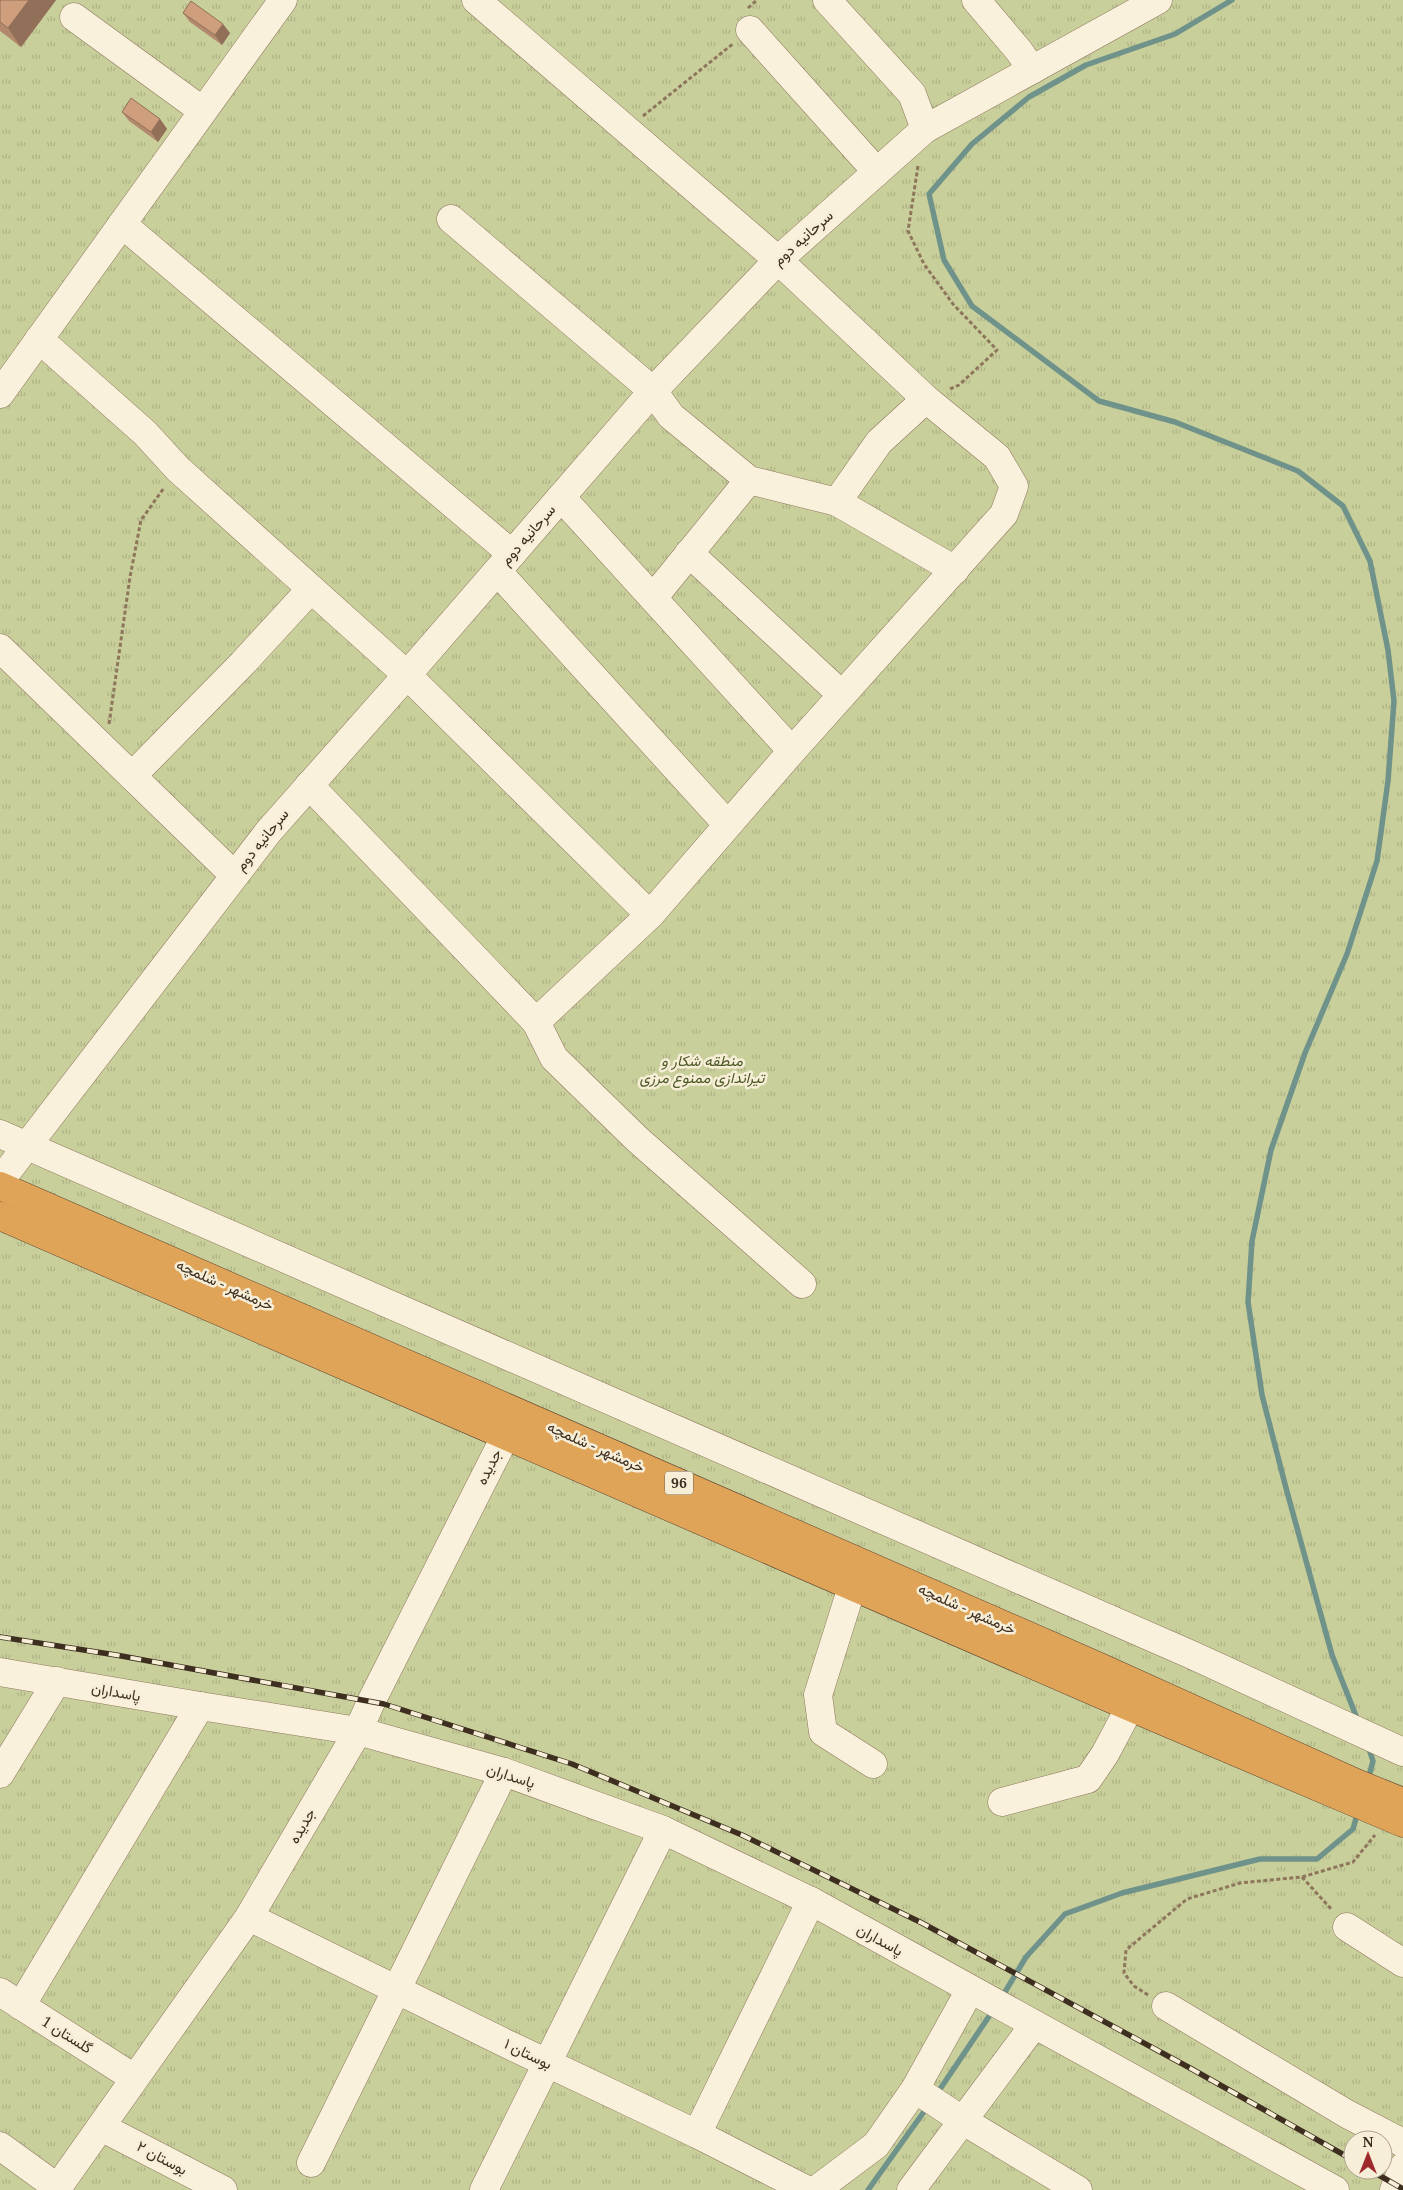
<svg xmlns="http://www.w3.org/2000/svg" width="1403" height="2190" font-family="'Noto Serif',Vazirmatn,serif">
  <defs>
    <pattern id="park-tufts" width="24" height="20" patternUnits="userSpaceOnUse" patternTransform="scale(1.25)"><rect width="24" height="20" fill="#c9cf9b"/><path d="M3 7l-1-3M5 7V3M7 7l1-3M15 17l-1-3M17 17v-4M19 17l1-3" fill="none" stroke="#aeb285"/></pattern>
  </defs>
  <rect width="100%" height="100%" fill="#f0e4c8"/>
  <!-- park -->
  <path fill="url(#park-tufts)" fill-rule="evenodd" d="M0,0h1403v2190h-1403zM1353,2140h30v30h-30z"/>
  <g fill="none" stroke-linecap="round" stroke-linejoin="round">
    <!-- stream -->
    <g stroke="#6f938a" stroke-width="5.5">
      <path d="M1232,0l-57,34 -89,31 -57,32 -57,47 -43,50 15,66 28,46 127,95 76,21 123,49 45,35 27,55 18,89 6,51 -6,80 -11,80 -30,93 -42,99 -34,97 -19,91 -4,61 14,93 24,93 46,167 26,66"/>
      <path d="M1368,1746l5,15 -5,19"/>
      <path d="M1002,1997l24,-40 39,-43 57,-21 138,-34h57l36,-30 5,-18"/>
      <path d="M936,2095l58,-86"/>
      <path d="M868,2190l60,-84"/>
    </g>
    <defs>
      <g id="minor">
        <path d="M827,0l85,94 13,35"/>
        <path d="M976,0l43,51 13,19"/>
        <path d="M74,17l129,94"/>
        <path d="M750,30l127,142"/>
        <path d="M451,219l202,172 18,25 78,64 88,22 118,68"/>
        <path d="M122,224l390,330"/>
        <path d="M39,339l106,94 33,36 229,206 243,240"/>
        <path d="M0,394l283,-394"/>
        <path d="M561,497l231,254"/>
        <path d="M837,502l42,-60 47,-43"/>
        <path d="M689,553l153,142"/>
        <path d="M497,571l230,253"/>
        <path d="M653,598l96,-118"/>
        <path d="M0,648l234,227"/>
        <path d="M132,776l110,-112 69,-75"/>
        <path d="M309,785l227,237 114,-107 142,-164 212,-237 10,-28 -17,-29 -71,-58 -148,-139 -302,-260"/>
        <path d="M536,1022l18,36 83,81 165,145"/>
        <path d="M0,1134l1192,521 211,97"/>
        <path d="M0,1181l269,-350 138,-156 246,-284 125,-131 147,-131 233,-129"/>
        <path d="M852,1587l-34,108 5,37 50,32"/>
        <path d="M0,1672l200,34 158,25 146,41 159,58 148,71 524,289"/>
        <path d="M0,1774l57,-93"/>
        <path d="M1002,1802l86,-23 17,-25 25,-47"/>
        <path d="M249,1917l258,127 190,90 110,56"/>
        <path d="M1347,1927l56,36"/>
        <path d="M970,1990l-55,99 47,31 116,70"/>
        <path d="M0,1992l134,86"/>
        <path d="M21,2006l179,-300"/>
        <path d="M1166,2006l181,108 56,29"/>
        <path d="M101,2127l122,63"/>
        <path d="M697,2134l114,-233"/>
        <path d="M0,2146l58,42"/>
        <path d="M311,2163l193,-391"/>
        <path d="M56,2190l193,-273 109,-186 13,-29 145,-287"/>
        <path d="M484,2190l179,-360"/>
        <path d="M816,2190l60,-45 39,-56"/>
        <path d="M911,2190l123,-165"/>
        <path d="M1394,2190l9,-23"/>
      </g>
      <g id="highway">
        <path d="M0,1186l1102,482 254,115 47,19"/>
        <path d="M0,1216l1130,491 273,116"/>
      </g>
    </defs>
    <!-- minor casing -->
    <use href="#minor" stroke="#8d765c" stroke-width="29"/>
    <!-- highway casing -->
    <use href="#highway" stroke="#5b4430" stroke-width="29"/>
    <!-- path -->
    <g stroke="#8d765c" stroke-width="3" stroke-dasharray="4 2.5" stroke-linecap="butt">
      <path d="M748,8l9,-8"/>
      <path d="M643,116l91,-73"/>
      <path d="M918,166l-10,65 16,33 29,40 44,46 -38,35 -9,4"/>
      <path d="M109,724l21,-147 11,-57 23,-32"/>
      <path d="M1302,1877l30,33"/>
      <path d="M1148,1995l-14,-9 -10,-13 2,-23 61,-51 53,-16 62,-6 51,-15 22,-27"/>
    </g>
    <!-- minor -->
    <use href="#minor" stroke="#faf1dc" stroke-width="28"/>
    <!-- highway -->
    <use href="#highway" stroke="#e0a458" stroke-width="28"/>
    <defs>
      <g id="rail">
        <path d="M0,1637l116,18 268,49 188,60 170,71 180,88 268,145 163,92"/>
        <path d="M1370,2170l33,19"/>
      </g>
    </defs>
    <!-- rail casing -->
    <use href="#rail" stroke="#3d2e20" stroke-width="5.5"/>
    <!-- rail -->
    <use href="#rail" stroke="#f7eed8" stroke-width="4" stroke-dasharray="11" stroke-linecap="butt"/>
  </g>
  <!-- wall -->
  <g fill="#b2896c">
    <path d="M0,0h56l-35,47 -21,-16z"/>
    <path d="M183,13l47,20 -8,12 -32,-23z"/>
    <path d="M122,112l38,7 7,10 -9,13 -29,-21z"/>
  </g>
  <!-- shaded-wall -->
  <g fill="#916f58">
    <path d="M29,0h27l-35,47 -13,-19z"/>
    <path d="M223,24l7,9 -8,12 -7,-10z"/>
    <path d="M160,119l7,10 -9,13 -7,-10z"/>
  </g>
  <!-- building -->
  <g fill="#cf9f7d" stroke="#916f58">
    <path d="M0,0h29l-21,28 -8,-6z"/>
    <path d="M191,1l32,23 -8,11 -32,-22z"/>
    <path d="M131,98l29,21 -9,13 -29,-20z"/>
  </g>
  <g text-anchor="middle" stroke-width="5" stroke-linejoin="round" paint-order="stroke">
    <!-- shield labels -->
    <rect fill="#f7eed8" stroke="#756857" stroke-width="1" x="665" y="1471.5" width="28" height="23" rx="4"/>
    <g font-size="14" font-weight="bold" fill="#3d2e20">
      <text x="679" y="1488">96</text>
    </g>
    <!-- street labels -->
    <g font-size="15" fill="#3d2e20" stroke="#f7eed8">
      <text transform="translate(803 238) rotate(-42)" y="5">سرحانیه دوم</text>
      <text transform="translate(528 535) rotate(-49)" y="5">سرحانیه دوم</text>
      <text transform="translate(262 840) rotate(-51)" y="5">سرحانیه دوم</text>
      <text transform="translate(225 1285) rotate(24)" y="5">خرمشهر - شلمچه</text>
      <text transform="translate(596 1447) rotate(24)" y="5">خرمشهر - شلمچه</text>
      <text transform="translate(489 1467) rotate(-63)" y="5">جدیده</text>
      <text transform="translate(967 1609) rotate(24)" y="5">خرمشهر - شلمچه</text>
      <text transform="translate(116 1692) rotate(10)" y="5">پاسداران</text>
      <text transform="translate(511 1776) rotate(18)" y="5">پاسداران</text>
      <text transform="translate(302 1826) rotate(-60)" y="5">جدیده</text>
      <text transform="translate(880 1940) rotate(29)" y="5">پاسداران</text>
      <text transform="translate(67 2035) rotate(32)" y="5">گلستان 1</text>
      <text transform="translate(528 2054) rotate(26)" y="5">بوستان ۱</text>
      <text transform="translate(162 2158) rotate(28)" y="5">بوستان ۲</text>
    </g>
    <!-- park labels -->
    <g font-size="15" font-style="italic" fill="#4d5a26" stroke="#f7eed8">
      <text x="702" y="1066">منطقه شکار و<tspan x="702" dy="17">تیراندازی ممنوع مرزی</tspan></text>
    </g>
  </g>
  <!-- north arrow -->
  <g transform="translate(1368 2155)"><circle r="24" fill="#f7eed8" stroke="#ada18e"/>
  <path d="M0-4L9 19L0 12L-9 19Z" fill="#9e2a2b"/>
  <text y="-8" font-size="14" font-weight="bold" text-anchor="middle" fill="#3d2e20">N</text>
  </g>
</svg>
